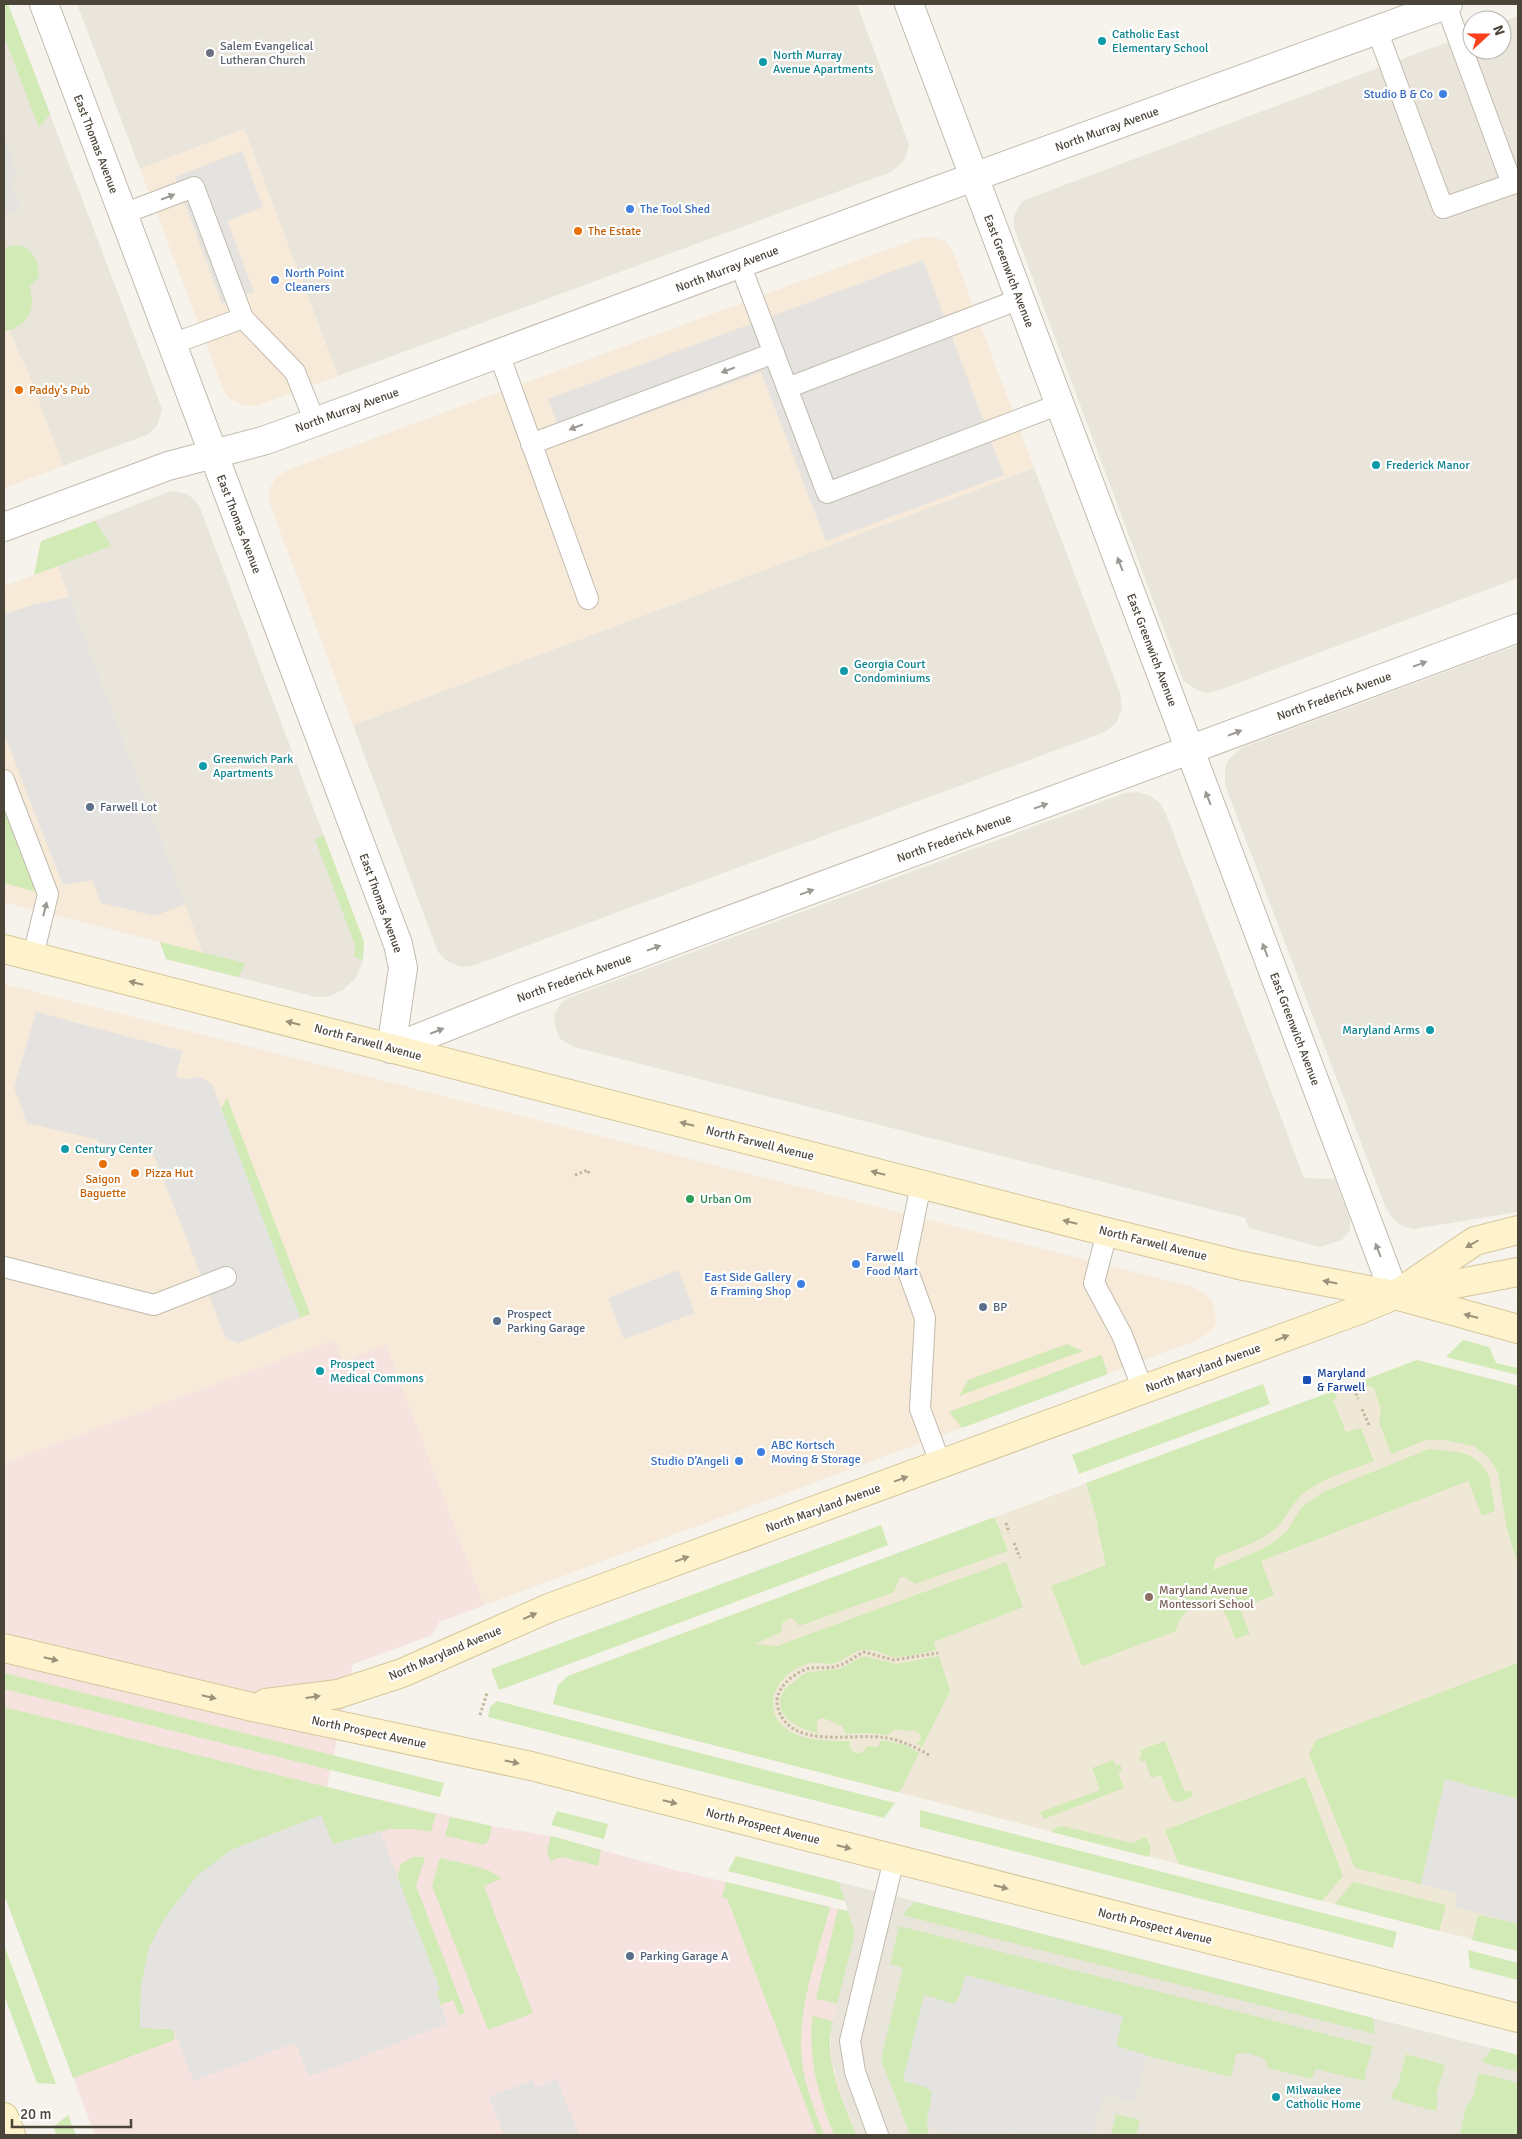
<svg xmlns="http://www.w3.org/2000/svg" width="1522" height="2139" font-family="Signika,sans-serif">
  <rect width="100%" height="100%" fill="#f6f3ec"/>
  <!-- residential -->
  <g fill="#eae5da">
    <path d="M4,4h4l154,405 -4,15 -9,10 -86,32 -39,-104h-2l-18,-47z"/>
    <path d="M77,4h780l52,141 -3,11 -4,7 -11,9 -553,204 -94,-247 -104,40z"/>
    <path d="M1518,16v562l-301,113 -10,2 -11,-3 -13,-10 -169,-452v-13l7,-12 6,-4 445,-166v17h30v-28z"/>
    <path d="M1034,468l86,225 2,16 -6,14 -11,9 -633,234 -12,1 -13,-6 -9,-9 -85,-227z"/>
    <path d="M171,491l17,3 11,11 165,437 -1,19 -7,17 -13,12 -15,7h-12l-107,-27 -162,-431z"/>
    <path d="M1518,645v567l-104,17 -12,-3 -10,-8 -7,-12 -160,-421v-15l3,-10 13,-12z"/>
    <path d="M1138,792l13,4 9,7 6,11 138,364 31,1 15,41v10l-8,10 -22,7 -71,-19 -4,-10 -671,-171 -14,-8 -4,-9 -2,-15 8,-13 6,-4 557,-205z"/>
    <path d="M839,1882l679,173v80h-662l-16,-42 -9,-38v-28l24,-93z"/>
  </g>
  <!-- commercial -->
  <g fill="#f7ead8">
    <path d="M244,129l94,247 -82,30 -13,-1 -14,-7 -6,-9 -83,-220z"/>
    <path d="M933,237l12,4 8,11 81,216 -681,257 -84,-223v-13l7,-11 9,-7 631,-232z"/>
    <path d="M4,315l18,47 2,-1 39,105 -59,22z"/>
    <path d="M47,539l148,392 14,39 -43,-11 -6,-17 -156,-40v-316l30,-11 7,-34z"/>
    <path d="M4,984l1189,303 14,8 7,10 2,17 -2,6 -16,12 -759,282 -7,13 -79,29 -349,-73z"/>
  </g>
  <!-- education -->
  <path fill="#efe8d6" d="M1417,1360l101,26v565l-965,-247 5,-19 10,-9z"/>
  <!-- medical -->
  <path fill="#f6e3e0" d="M334,1340l9,21 43,-16 98,260 -45,17 -7,13 -79,29 -26,123 165,39 59,10 120,33 177,42 7,23 -24,93 -1,17 4,27 22,64h-761l-91,-241v-431z"/>
  <!-- green -->
  <g fill="#d2eab5">
    <path d="M4,4h4l42,110 -11,14 -35,-92z"/>
    <path d="M15,245c19,2 23,16 24,32l-9,9c0,5 2,10 2,16 0,16 -12,27 -28,29v-83z"/>
    <path d="M95,521l16,25 -77,29 7,-34z"/>
    <path d="M4,806l33,86 -33,-9z"/>
    <path d="M324,836l40,106 -1,18 -9,-3 1,-12 -40,-106z"/>
    <path d="M160,942l85,21 -6,14 -73,-18z"/>
    <path d="M227,1098l83,216 -10,4 -79,-209z"/>
    <path d="M1463,1340l26,7 7,16 22,5v7l-72,-18z"/>
    <path d="M1067,1344l16,7 -124,45 9,-16z"/>
    <path d="M1101,1355l7,19 -146,54 -13,-16z"/>
    <path d="M1417,1360l101,26v180l-12,-41 -8,-53 -10,-15 -14,-11 -30,-6h-18l-35,14 -12,-32 2,-12 -7,-22 -15,-6z"/>
    <path d="M1263,1384l7,20 -191,70 -7,-19z"/>
    <path d="M1344,1387l1,3 -10,4 2,4 -4,2 13,32 15,-4 13,33c-23,9 -50,16 -70,32 -12,9 -16,22 -26,33 -16,16 -41,23 -62,31l-3,13 45,-19 16,-9 13,-11 14,-23 22,-16 106,-43 29,3 13,4 10,8 8,12 6,35 -13,5 -14,-35 -207,80 13,34 -34,13 10,26 -15,5c-3,-8 -6,-22 -12,-28 -18,-18 -44,-1 -47,20l-94,35 -31,-80 55,-21 -9,-40 1,-1 -12,-41z"/>
    <path d="M992,1518l3,1 13,32 -93,33 -10,-7h-5l-6,15 -95,34 -4,-6 -5,-2 -7,4 -2,4 2,5 -28,13 22,2 229,-84 17,45 -89,35 2,8c-13,3 -27,7 -41,7 -11,-1 -21,-10 -33,-7 -10,2 -17,10 -27,13 -7,2 -15,-1 -23,0 -26,4 -51,34 -33,59 16,20 49,19 71,19l-1,6 6,6h4l5,-2 3,-5 11,1 3,-7 24,5 14,8 -18,37 -4,2 -344,-88 5,-19 10,-9z"/>
    <path d="M881,1525l7,20 -389,145 -8,-21z"/>
    <path d="M864,1656l32,8 43,-8 11,35 -28,56 -6,-4 5,-3 -1,-6 -6,-4 -8,1 -11,-2 -7,6 -22,-2 -20,1 -4,-8 -19,-8 -6,2v13c-17,-5 -38,-12 -37,-34l5,-10 17,-14 6,-3 31,-3z"/>
    <path d="M1518,1663v136l-73,-20 -24,105 -66,-16 -46,-114 7,-14z"/>
    <path d="M4,1673l440,110 -4,14 -436,-108z"/>
    <path d="M497,1701l398,102 -11,15 -396,-101 2,-10z"/>
    <path d="M4,1707l432,107 -5,18 -17,-3h-24l-57,16 -13,-29 -123,60 -33,43 -15,29 -8,38 -1,42 31,1 3,2 1,7 -3,3 -99,37 -69,-184z"/>
    <path d="M1165,1741l20,51 6,-2 2,6c-4,2 -11,6 -16,6 -8,0 -13,-21 -16,-27l-10,3 -6,-18 -4,2 -2,-5 3,-1 -2,-6z"/>
    <path d="M1113,1760l3,6 4,-2 2,6 -4,2 6,16 -80,31 -4,-7 60,-22 -8,-22z"/>
    <path d="M1305,1777l38,99 -21,25 -143,-37 -14,-34z"/>
    <path d="M920,1810l477,122 -4,16 -473,-121z"/>
    <path d="M557,1811l51,13 -4,15 -53,-14z"/>
    <path d="M450,1817l42,9 -3,14 -4,4h-4l-36,-8z"/>
    <path d="M1063,1826l69,17 14,-6 5,11 -2,9 -98,-25 4,-4z"/>
    <path d="M551,1836l50,14 -3,16 -36,-9 -12,4 -3,-10z"/>
    <path d="M736,1856l103,26 6,19 -117,-30z"/>
    <path d="M412,1857h13l-9,29 49,127 -6,2 -6,-15 -13,5 -3,-13 3,-3 -43,-112 4,-13z"/>
    <path d="M440,1858c14,4 53,9 61,21l-17,7 49,127 -45,17 -56,-144z"/>
    <path d="M726,1882l104,25c-11,43 -29,91 -29,135 -1,33 12,64 23,93h-7l-90,-237 -5,-1z"/>
    <path d="M1353,1882l93,23 -7,26 -104,-27z"/>
    <path d="M915,1902l458,116 2,16 -473,-119z"/>
    <path d="M838,1909l10,2 7,23 -18,70 -21,-5z"/>
    <path d="M1480,1915l38,9v27l-46,-11 5,-21z"/>
    <path d="M899,1926l474,120 -8,27 1,8 -51,-12 -3,10 -44,-11 -4,-10 -20,-6 -8,3 -5,22 -111,-28 -4,-5 7,-28 -158,-41c-3,11 -3,24 -13,29l-27,-9 -21,86 24,7 5,5 -6,25 1,17h-18l-29,-76 22,-91 -13,-4z"/>
    <path d="M4,1945l52,139 -19,-1 -33,-88z"/>
    <path d="M1468,1950l50,13v17l-48,-12z"/>
    <path d="M812,2016l21,5c-11,38 10,79 23,114h-22c-17,-43 -25,-73 -22,-119z"/>
    <path d="M1492,2048l26,7v17l-36,-10z"/>
    <path d="M1406,2054l39,11 -9,30 2,6 -2,10 -45,-12 3,-10 4,-4z"/>
    <path d="M1479,2073l39,10v52h-58l6,-29 7,-8z"/>
    <path d="M1116,2114l24,6 -4,15h-25z"/>
    <path d="M68,2115l8,20h-19l-4,-8z"/>
  </g>
  <!-- parking -->
  <g fill="#e5e3e0">
    <path d="M4,137l14,39 -9,3 11,30 -16,6z"/>
    <path d="M242,151l21,56 -36,14 27,71 -32,12 -47,-127z"/>
    <path d="M923,260l81,215 -178,66 -65,-169 -196,71 -17,-44z"/>
    <path d="M69,597l116,307 -30,12 -54,-13 -8,-23 -30,5 -59,-151v-120l29,-9z"/>
    <path d="M36,1012l146,39 -6,24 3,3 7,1 14,-2 12,7 88,234 -61,25 -13,-4 -72,-183 -56,-14v-2l-71,-17 -13,-36z"/>
    <path d="M678,1270l17,43 -71,26 -16,-41z"/>
    <path d="M1445,1779l73,20v125l-63,-17 3,-13 -37,-10z"/>
    <path d="M321,1815l12,29 47,-13 60,158 -3,3v3l10,29 -138,53 -12,-30 -4,-3 -99,37 -20,-50 -7,-3h-27l1,-42 8,-38 15,-29 33,-43 34,-26z"/>
    <path d="M965,1975l158,41 -7,28 1,2 29,9 -11,47 -26,-7 -7,4 -10,36h-72l-9,-3 -1,3h-52l-31,-10 5,-33 -4,-4 -25,-8 21,-85 28,9 3,-1 4,-4z"/>
    <path d="M557,2079l22,56h-75l-15,-38 44,-17 3,7z"/>
  </g>
  <g fill="none" stroke-linecap="round" stroke-linejoin="round">
    <defs>
      <g id="lane">
        <path d="M1446,5l66,179 6,-3"/>
        <path d="M1377,30l66,178 69,-24"/>
        <path d="M123,214l71,-27 49,131"/>
        <path d="M740,264l87,229 233,-89"/>
        <path d="M172,344l71,-26 52,54 20,50"/>
        <path d="M499,354l89,245"/>
        <path d="M787,388l233,-89"/>
        <path d="M531,444l243,-91"/>
        <path d="M4,780l44,114 -15,62"/>
        <path d="M921,1184l-16,79 20,55 -5,91 21,56"/>
        <path d="M1107,1232l-13,51 28,52 21,55"/>
        <path d="M4,1267l150,38 72,-28"/>
        <path d="M878,2135l-23,-63 -5,-31 44,-182"/>
      </g>
      <g id="street">
        <path d="M44,4l354,940 5,24 -12,81 123,-49 1004,-372"/>
        <path d="M909,4l486,1291"/>
        <path d="M4,527l164,-61 98,-26 49,-18 593,-221 540,-197"/>
      </g>
      <g id="secondary">
        <path d="M4,949l1103,283 136,34 152,29 123,34"/>
        <path d="M1407,1293l111,-21"/>
        <path d="M4,1648l244,58 283,60 987,252"/>
        <path d="M266,1703l72,-9 64,-21 147,-65 810,-298 36,-15 80,-54 43,-11"/>
        <path d="M4,2117l7,18"/>
      </g>
    </defs>
    <!-- lane casing -->
    <use href="#lane" stroke="#c2bbae" stroke-width="22"/>
    <!-- street casing -->
    <use href="#street" stroke="#c2bbae" stroke-width="30"/>
    <!-- secondary casing -->
    <use href="#secondary" stroke="#d6c79b" stroke-width="30"/>
    <!-- path -->
    <g stroke="#c4b79f" stroke-width="3" stroke-dasharray="2.5 2.5" stroke-linecap="butt">
      <path d="M575,1175l13,-5 1,4"/>
      <path d="M1352,1384l6,15"/>
      <path d="M1362,1409l7,16"/>
      <path d="M1006,1523l3,10"/>
      <path d="M1014,1543l6,15"/>
      <path d="M480,1715l7,-22"/>
      <path d="M929,1755c-14,-8 -26,-14 -42,-17 -32,-6 -97,13 -109,-30 -6,-18 16,-36 32,-40 9,-1 19,1 27,-2 9,-2 18,-10 27,-14l30,8 44,-7"/>
    </g>
    <!-- lane -->
    <use href="#lane" stroke="#fff" stroke-width="20"/>
    <!-- street -->
    <use href="#street" stroke="#fff" stroke-width="28"/>
    <!-- secondary -->
    <use href="#secondary" stroke="#fff3cd" stroke-width="28"/>
  </g>
  <!-- one-way arrows -->
  <defs><path id="oneway-solid" d="M-6-.8H1V-3.2L6.5 0L1 3.2V.8H-6Z" transform="scale(1.25)"/></defs>
  <g fill="#9c9892">
    <use href="#oneway-solid" transform="translate(168 197) rotate(-21)"/>
    <use href="#oneway-solid" transform="translate(728 370) rotate(159)"/>
    <use href="#oneway-solid" transform="translate(576 427) rotate(159)"/>
    <use href="#oneway-solid" transform="translate(1120 564) rotate(-111)"/>
    <use href="#oneway-solid" transform="translate(1420 664) rotate(-20)"/>
    <use href="#oneway-solid" transform="translate(1235 733) rotate(-21)"/>
    <use href="#oneway-solid" transform="translate(1208 798) rotate(-111)"/>
    <use href="#oneway-solid" transform="translate(1041 806) rotate(-20)"/>
    <use href="#oneway-solid" transform="translate(807 892) rotate(-20)"/>
    <use href="#oneway-solid" transform="translate(45 909) rotate(-76)"/>
    <use href="#oneway-solid" transform="translate(654 948) rotate(-20)"/>
    <use href="#oneway-solid" transform="translate(1265 950) rotate(-111)"/>
    <use href="#oneway-solid" transform="translate(437 1031) rotate(-22)"/>
    <use href="#oneway-solid" transform="translate(1378 1250) rotate(-111)"/>
  </g>
  <g fill="#9c937c">
    <use href="#oneway-solid" transform="translate(136 983) rotate(-166)"/>
    <use href="#oneway-solid" transform="translate(293 1023) rotate(-166)"/>
    <use href="#oneway-solid" transform="translate(687 1124) rotate(-166)"/>
    <use href="#oneway-solid" transform="translate(878 1173) rotate(-166)"/>
    <use href="#oneway-solid" transform="translate(1070 1222) rotate(-166)"/>
    <use href="#oneway-solid" transform="translate(1472 1244) rotate(150)"/>
    <use href="#oneway-solid" transform="translate(1330 1282) rotate(-169)"/>
    <use href="#oneway-solid" transform="translate(1471 1316) rotate(-165)"/>
    <use href="#oneway-solid" transform="translate(1282 1338) rotate(-21)"/>
    <use href="#oneway-solid" transform="translate(901 1479) rotate(-20)"/>
    <use href="#oneway-solid" transform="translate(682 1559) rotate(-20)"/>
    <use href="#oneway-solid" transform="translate(530 1616) rotate(-24)"/>
    <use href="#oneway-solid" transform="translate(51 1659) rotate(13)"/>
    <use href="#oneway-solid" transform="translate(209 1697) rotate(13)"/>
    <use href="#oneway-solid" transform="translate(313 1697) rotate(-8)"/>
    <use href="#oneway-solid" transform="translate(512 1762) rotate(12)"/>
    <use href="#oneway-solid" transform="translate(670 1802) rotate(14)"/>
    <use href="#oneway-solid" transform="translate(844 1847) rotate(14)"/>
    <use href="#oneway-solid" transform="translate(1001 1887) rotate(14)"/>
  </g>
  <!-- markers -->
  <g fill="#0f9aa8" stroke="#fff" stroke-width="2">
    <circle cx="1102" cy="41" r="5"/>
    <circle cx="763" cy="62" r="5"/>
    <circle cx="1376" cy="465" r="5"/>
    <circle cx="844" cy="671" r="5"/>
    <circle cx="203" cy="766" r="5"/>
    <circle cx="1430" cy="1030" r="5"/>
    <circle cx="65" cy="1149" r="5"/>
    <circle cx="320" cy="1371" r="5"/>
    <circle cx="1276" cy="2097" r="5"/>
  </g>
  <circle fill="#6b7280" stroke="#fff" stroke-width="2" cx="210" cy="53" r="5"/>
  <g fill="#3f7fe0" stroke="#fff" stroke-width="2">
    <circle cx="1443" cy="94" r="5"/>
    <circle cx="630" cy="209" r="5"/>
    <circle cx="275" cy="280" r="5"/>
    <circle cx="856" cy="1264" r="5"/>
    <circle cx="801" cy="1284" r="5"/>
    <circle cx="761" cy="1452" r="5"/>
    <circle cx="739" cy="1461" r="5"/>
  </g>
  <g fill="#e8710a" stroke="#fff" stroke-width="2">
    <circle cx="578" cy="231" r="5"/>
    <circle cx="19" cy="390" r="5"/>
    <circle cx="103" cy="1164" r="5"/>
    <circle cx="135" cy="1173" r="5"/>
  </g>
  <g fill="#5c6f8a" stroke="#fff" stroke-width="2">
    <circle cx="90" cy="807" r="5"/>
    <circle cx="983" cy="1307" r="5"/>
    <circle cx="497" cy="1321" r="5"/>
    <circle cx="630" cy="1956" r="5"/>
  </g>
  <circle fill="#2e9e5b" stroke="#fff" stroke-width="2" cx="690" cy="1199" r="5"/>
  <rect fill="#1a4fb4" stroke="#fff" stroke-width="2" x="1302" y="1375" width="10" height="10" rx="2.5"/>
  <circle fill="#8d6e63" stroke="#fff" stroke-width="2" cx="1149" cy="1597" r="5"/>
  <g text-anchor="middle" stroke-width="4.5" stroke-linejoin="round" paint-order="stroke">
    <!-- culture labels -->
    <g font-size="12" fill="#0d838f" stroke="#fff" text-anchor="start">
      <text x="1112" y="38">Catholic East<tspan x="1112" dy="14">Elementary School</tspan></text>
      <text x="773" y="59">North Murray<tspan x="773" dy="14">Avenue Apartments</tspan></text>
      <text x="1386" y="469">Frederick Manor</text>
      <text x="854" y="668">Georgia Court<tspan x="854" dy="14">Condominiums</tspan></text>
      <text x="213" y="763">Greenwich Park<tspan x="213" dy="14">Apartments</tspan></text>
      <text x="1420" y="1034" text-anchor="end">Maryland Arms</text>
      <text x="75" y="1153">Century Center</text>
      <text x="330" y="1368">Prospect<tspan x="330" dy="14">Medical Commons</tspan></text>
      <text x="1286" y="2094">Milwaukee<tspan x="1286" dy="14">Catholic Home</tspan></text>
    </g>
    <!-- worship labels -->
    <g font-size="12" fill="#5b616d" stroke="#fff" text-anchor="start">
      <text x="220" y="50">Salem Evangelical<tspan x="220" dy="14">Lutheran Church</tspan></text>
    </g>
    <!-- shop labels -->
    <g font-size="12" fill="#366cbe" stroke="#fff" text-anchor="start">
      <text x="1433" y="98" text-anchor="end">Studio B &amp; Co</text>
      <text x="640" y="213">The Tool Shed</text>
      <text x="285" y="277">North Point<tspan x="285" dy="14">Cleaners</tspan></text>
      <text x="866" y="1261">Farwell<tspan x="866" dy="14">Food Mart</tspan></text>
      <text x="791" y="1281" text-anchor="end">East Side Gallery<tspan x="791" dy="14">&amp; Framing Shop</tspan></text>
      <text x="771" y="1449">ABC Kortsch<tspan x="771" dy="14">Moving &amp; Storage</tspan></text>
      <text x="729" y="1465" text-anchor="end">Studio D’Angeli</text>
    </g>
    <!-- street labels -->
    <g font-size="12" fill="#4b4439" stroke="#fff">
      <text transform="translate(1107 129) rotate(-20)" y="4">North Murray Avenue</text>
      <text transform="translate(96 144) rotate(69)" y="4">East Thomas Avenue</text>
      <text transform="translate(727 269) rotate(-21)" y="4">North Murray Avenue</text>
      <text transform="translate(1009 271) rotate(69)" y="4">East Greenwich Avenue</text>
      <text transform="translate(347 410) rotate(-20)" y="4">North Murray Avenue</text>
      <text transform="translate(239 524) rotate(69)" y="4">East Thomas Avenue</text>
      <text transform="translate(1152 650) rotate(69)" y="4">East Greenwich Avenue</text>
      <text transform="translate(1334 696) rotate(-20)" y="4">North Frederick Avenue</text>
      <text transform="translate(954 838) rotate(-20)" y="4">North Frederick Avenue</text>
      <text transform="translate(381 903) rotate(70)" y="4">East Thomas Avenue</text>
      <text transform="translate(574 978) rotate(-20)" y="4">North Frederick Avenue</text>
      <text transform="translate(1295 1029) rotate(69)" y="4">East Greenwich Avenue</text>
      <text transform="translate(368 1042) rotate(15)" y="4">North Farwell Avenue</text>
      <text transform="translate(760 1143) rotate(14)" y="4">North Farwell Avenue</text>
      <text transform="translate(1153 1243) rotate(14)" y="4">North Farwell Avenue</text>
      <text transform="translate(1203 1368) rotate(-20)" y="4">North Maryland Avenue</text>
      <text transform="translate(823 1508) rotate(-20)" y="4">North Maryland Avenue</text>
      <text transform="translate(445 1653) rotate(-23)" y="4">North Maryland Avenue</text>
      <text transform="translate(369 1732) rotate(12)" y="4">North Prospect Avenue</text>
      <text transform="translate(763 1826) rotate(14)" y="4">North Prospect Avenue</text>
      <text transform="translate(1155 1926) rotate(14)" y="4">North Prospect Avenue</text>
    </g>
    <!-- food labels -->
    <g font-size="12" fill="#c56008" stroke="#fff" text-anchor="start">
      <text x="588" y="235">The Estate</text>
      <text x="29" y="394">Paddy's Pub</text>
      <text x="145" y="1177">Pizza Hut</text>
      <text x="103" y="1183" text-anchor="middle">Saigon<tspan x="103" dy="14">Baguette</tspan></text>
    </g>
    <!-- service labels -->
    <g font-size="12" fill="#4e5e75" stroke="#fff" text-anchor="start">
      <text x="100" y="811">Farwell Lot</text>
      <text x="993" y="1311">BP</text>
      <text x="507" y="1318">Prospect<tspan x="507" dy="14">Parking Garage</tspan></text>
      <text x="640" y="1960">Parking Garage A</text>
    </g>
    <!-- leisure labels -->
    <g font-size="12" fill="#27864d" stroke="#fff" text-anchor="start">
      <text x="700" y="1203">Urban Om</text>
    </g>
    <!-- transit labels -->
    <g font-size="12" fill="#164399" stroke="#fff" text-anchor="start">
      <text x="1317" y="1377">Maryland<tspan x="1317" dy="14">&amp; Farwell</tspan></text>
    </g>
    <!-- education labels -->
    <g font-size="12" fill="#785e54" stroke="#fff" text-anchor="start">
      <text x="1159" y="1594">Maryland Avenue<tspan x="1159" dy="14">Montessori School</tspan></text>
    </g>
  </g>
  <!-- border -->
  <rect width="1522" height="2139" fill="none" stroke="#4b4439" stroke-width="10"/>
  <!-- north arrow -->
  <g transform="translate(1487 35) rotate(69)"><circle r="24" fill="#ffffff" stroke="#b7b4b0"/>
  <path d="M0-4L9 19L0 12L-9 19Z" fill="#fc3f1d"/>
  <text y="-8" font-size="14" font-weight="bold" text-anchor="middle" fill="#4b4439">N</text>
  </g>
  <!-- scale -->
  <path d="M12 2119v8h119v-8" fill="none" stroke="#4b4439" stroke-width="2.5"/>
  <text x="20" y="2119" font-size="15" fill="#4b4439" stroke="#ffffff" stroke-width="4" paint-order="stroke">20 m</text>
</svg>
